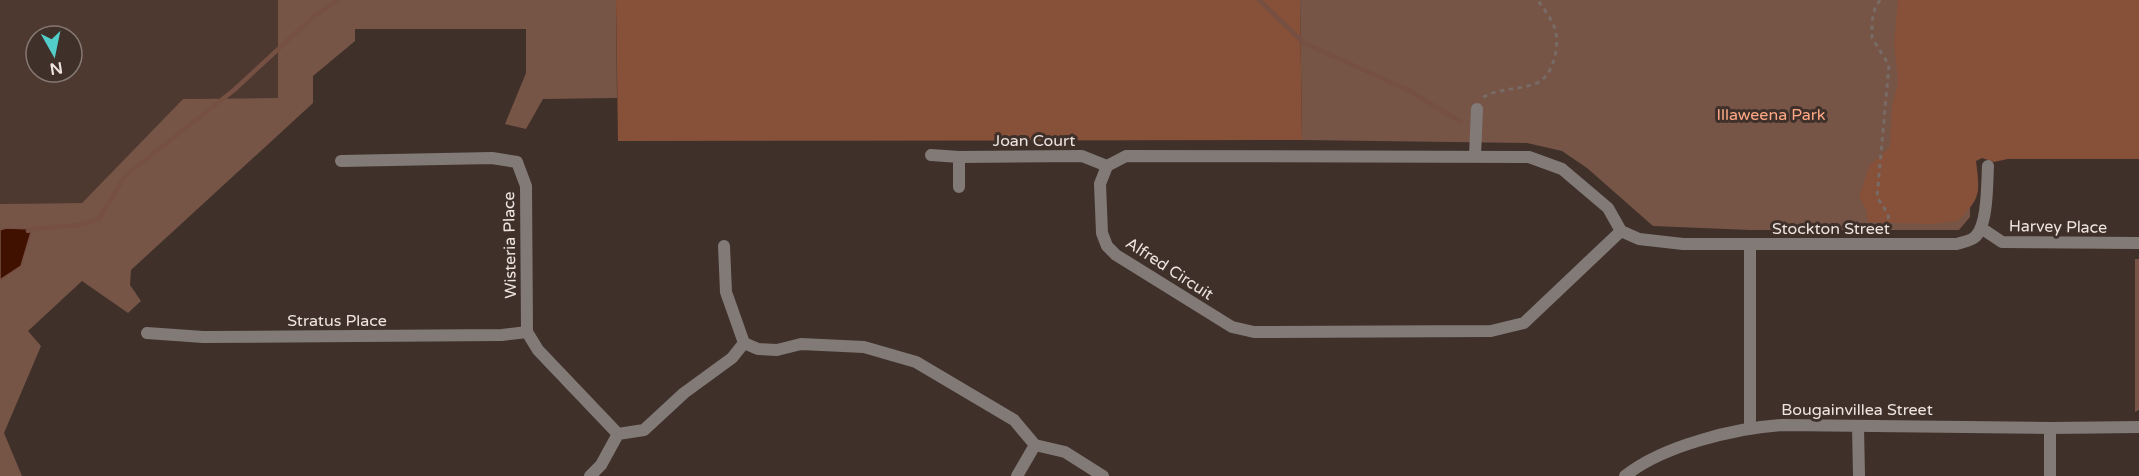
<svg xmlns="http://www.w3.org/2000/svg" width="2139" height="476" font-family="'Varela Round',sans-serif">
  <rect width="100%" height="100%" fill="#3f302a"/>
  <!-- built -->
  <path fill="#4e3931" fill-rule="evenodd" d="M0,0h278v98l-95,1 -101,104 -82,1zM36,36h36v36h-36z"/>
  <!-- green -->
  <g fill="#765547">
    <path d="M278,0h338l1,98 -74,1 -17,30 -21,-5 21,-51v-44h-171v12l-42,35v27l-182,167 -1,15 11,16 -13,12 -46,-32 -54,50 13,15 -37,87 18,43h-22v-272l82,-1 101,-104 95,-1z"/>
    <path d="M1300,0h610l60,165v52l-11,13h-209l-97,-4 -66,-58 -25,-17 -35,-8 -225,-3z"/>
    <path d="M2135,259h4v151l-4,2z"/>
  </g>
  <!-- forest -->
  <g fill="#875039">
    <path d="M616,0h684l2,140 -684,1z"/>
    <path d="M1898,0h241v159h-131l-14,3 -12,-4 -6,3c4,33 5,36 -18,60l-27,3 -63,-2 -2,-13 -7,-12 10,-31 21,-19 2,-41 6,-23 -4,-39z"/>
  </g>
  <!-- water -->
  <path fill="#411100" stroke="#755043" stroke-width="1.5" d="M6,228l26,1 -11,37 -21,14v-50z"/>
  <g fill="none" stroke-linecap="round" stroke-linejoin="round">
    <!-- stream -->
    <g stroke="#755043" stroke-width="4.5">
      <path d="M1259,0l45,43 102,46 55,33"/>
      <path d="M28,231l4,-2 46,-4 21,-6 26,-43 109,-86 78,-72 26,-18"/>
    </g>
    <!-- path -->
    <g stroke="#786b66" stroke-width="3" stroke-dasharray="4.5 4.5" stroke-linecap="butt">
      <path d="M1880,0l-5,8 -3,13v17l17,27 -12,132 11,17 2,18"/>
      <path d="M1483,97c17,-9 36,-7 54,-14 16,-7 22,-35 19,-50 -2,-12 -12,-23 -18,-33"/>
    </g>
    <!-- minor -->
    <g stroke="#827a77" stroke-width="12">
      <path d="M931,155l28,2v30"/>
      <path d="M1475,156l2,-47"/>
      <path d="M959,157l123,-1 25,10"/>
      <path d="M341,161l151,-3 25,4 9,24 1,146 11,18 80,84"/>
      <path d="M1981,228l21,14 137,1"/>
      <path d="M1621,231l-97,92 -33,8 -237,1 -22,-5 -116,-72 -9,-9 -5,-13 -2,-49 7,-18 19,-10 403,1 33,12 46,39 13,23 18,8 44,5h274c5,-2 14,-3 18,-7 13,-12 12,-54 13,-71"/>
      <path d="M1750,244v183"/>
      <path d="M724,246l2,46 18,51"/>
      <path d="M147,333l56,4 299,-2 25,-3"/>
      <path d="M1858,426l1,50"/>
      <path d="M2050,428l89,-1"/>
      <path d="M590,476l11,-11 17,-31 26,-4 40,-37 48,-35 12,-15 14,6 19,1 24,-6 63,3 52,15 98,58 21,25 30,7 38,24"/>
      <path d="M1017,476l18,-31"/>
      <path d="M1625,476c37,-30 110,-48 157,-51l268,3v48"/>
    </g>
  </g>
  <g text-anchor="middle" stroke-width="6" stroke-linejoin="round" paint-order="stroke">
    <!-- park labels -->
    <g font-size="16" fill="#fda885" stroke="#3f302a">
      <text x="1771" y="120">Illaweena Park</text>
    </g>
    <!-- street labels -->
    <g font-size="16" fill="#eee4e0" stroke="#3f302a">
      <text x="1034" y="146">Joan Court</text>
      <text transform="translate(2058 226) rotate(1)" y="6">Harvey Place</text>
      <text x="1831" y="234">Stockton Street</text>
      <text transform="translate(509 245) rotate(-91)" y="6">Wisteria Place</text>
      <text transform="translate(1170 268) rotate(33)" y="6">Alfred Circuit</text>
      <text x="337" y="326">Stratus Place</text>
      <text x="1857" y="415">Bougainvillea Street</text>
    </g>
  </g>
  <!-- north arrow -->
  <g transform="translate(54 54) rotate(171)"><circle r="28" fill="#3f302a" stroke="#857873" stroke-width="1.5"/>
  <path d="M0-4.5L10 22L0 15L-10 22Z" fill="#53cdca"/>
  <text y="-9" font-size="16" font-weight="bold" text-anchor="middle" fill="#eee4e0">N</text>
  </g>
</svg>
